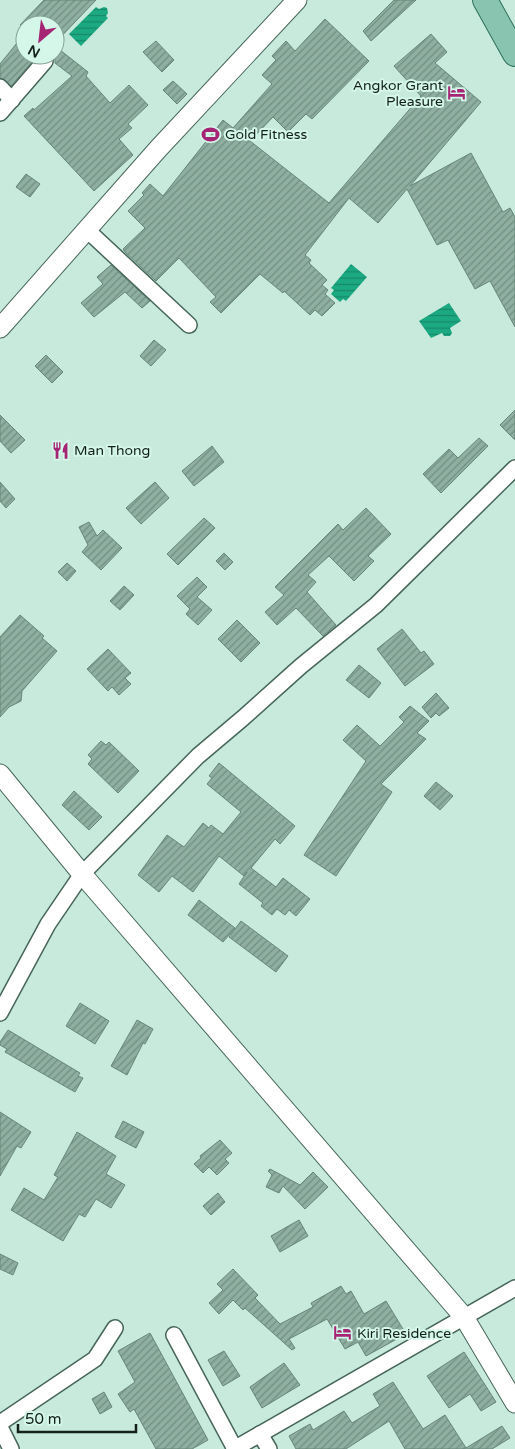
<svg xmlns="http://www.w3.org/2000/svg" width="515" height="1449" font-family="'Varela Round',sans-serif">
  <defs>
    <pattern id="water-rules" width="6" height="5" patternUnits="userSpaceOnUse" patternTransform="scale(1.25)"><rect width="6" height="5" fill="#1ba982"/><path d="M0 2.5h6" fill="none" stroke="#17896a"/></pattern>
    <pattern id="building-hatch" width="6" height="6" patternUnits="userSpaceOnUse" patternTransform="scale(1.25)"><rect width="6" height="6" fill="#8eafa1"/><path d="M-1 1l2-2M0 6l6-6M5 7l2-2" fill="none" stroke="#738e82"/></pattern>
  </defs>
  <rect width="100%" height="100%" fill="#c7eadc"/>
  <!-- water -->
  <g fill="url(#water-rules)">
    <path d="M96,7l3,2 5,-2 3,1 1,5 -2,3 2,2 -27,28 -12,-12z"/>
    <path d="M351,264l16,13 -21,24 -3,-2 -3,3 -9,-8 3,-4 -3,-2z"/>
    <path d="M449,303l12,18 -11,7 2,5 -2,3h-6l-2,-3 -11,5 -12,-17z"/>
  </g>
  <!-- building -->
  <g fill="url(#building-hatch)" stroke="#668679">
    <path d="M44,0h52l-41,43v-18h-35z"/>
    <path d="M394,0h22l-45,41 -8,-10z"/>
    <path d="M325,19l44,42 -57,58 -6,-5 -18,18 -15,-15 -23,24 79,62 92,-107 -27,-30 37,-32 16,18 -12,11 46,39 -71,84 61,-33 32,59 7,-4 5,9v110l-25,-46 -15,8 -27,-49 -11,5 -30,-56 -29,34 -29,-25 -44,57 6,5 -2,3 18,17 -5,5 6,5 -3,4 10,9 -13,13 -7,-6 -5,5 -26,-24 -1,2 -23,-19 -39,39 -11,-11 6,-5 -37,-39 -23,23 -31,-29 -2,-3 22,-21 -17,-17 16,-16 -2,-2 8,-9 13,12 60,-76 10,8 39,-44 -10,-9 14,-15 -4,-4 14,-15 9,10z"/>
    <path d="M25,33v22h13l-27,31 -11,-8v-14z"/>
    <path d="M156,41l18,19 -12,12 -19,-20z"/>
    <path d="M55,46l33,26 -2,4 24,27 19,-18 19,20 -20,19 4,4 -13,11 14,16 -39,36 -70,-75 9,-8 1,2 38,-34 -17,-13z"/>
    <path d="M173,81l14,13 -10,10 -14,-14z"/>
    <path d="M26,174l14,10 -10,13 -14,-10z"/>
    <path d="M111,265l39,36 -8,7 -17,-16 -31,25 -13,-14 22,-19 -6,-7z"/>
    <path d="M154,340l12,10 -15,16 -11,-10z"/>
    <path d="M46,355l17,17 -11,11 -17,-17z"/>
    <path d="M515,410v30l-15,-15z"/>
    <path d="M0,415l25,25 -14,13 -11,-12z"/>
    <path d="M479,438l9,8 -47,47 -18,-19 26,-25 9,9z"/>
    <path d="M212,446l12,16 -30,24 -12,-15z"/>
    <path d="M0,482l15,17 -9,9 -6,-7z"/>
    <path d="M155,482l14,16 -28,26 -15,-16z"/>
    <path d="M366,508l25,26 -23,22 6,5 -20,20 -25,-25 -21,19 8,7 -9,10 29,33 -13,11 -27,-28 -19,17 -12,-13 19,-17 -9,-8 63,-63 5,6z"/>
    <path d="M204,518l11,10 -37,37 -11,-11z"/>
    <path d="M89,522l8,14 6,-6 19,18 -21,22 -19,-18 6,-7 -9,-18z"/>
    <path d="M224,553l9,9 -8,8 -9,-9z"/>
    <path d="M67,563l9,8 -9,10 -9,-9z"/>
    <path d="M197,577l10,10 -10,10 15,13 -14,15 -12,-11 4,-5 -13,-13z"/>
    <path d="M124,586l10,9 -14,15 -10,-9z"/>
    <path d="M20,615l24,21 -2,2 15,13 -35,40 -1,10 -12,6 -9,10v-80z"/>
    <path d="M237,620l23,23 -19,19 -23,-23z"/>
    <path d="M402,629l19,24 3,-2 10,13 -29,22 -28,-37z"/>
    <path d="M108,649l23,24 -6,5 6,6 -12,11 -7,-8 -4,4 -21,-22z"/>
    <path d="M359,665l22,18 -12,15 -23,-18z"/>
    <path d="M436,693l13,15 -10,8 -3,-3 -5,5 -9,-11z"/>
    <path d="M410,706l19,15 -12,12 9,6 -45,45 11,8 -56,84 -32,-21 62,-94 -23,-21 14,-15 23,21 24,-24 -5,-5z"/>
    <path d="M101,741l5,4 3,-3 30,29 -21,22 -30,-29 4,-5 -4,-4z"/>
    <path d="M219,763l76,63 -15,18 -5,-5 -24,29 25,19 7,-9 27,21 -14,17 -7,-6 -4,5 -8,-6 -5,6 -11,-9 2,-3 -24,-19 8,-12 -3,4 -25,-20 -26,36 -21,-16 -13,16 -21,-17 29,-40 17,12 19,-24 6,5 2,-3 12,9 18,-22 -34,-28 5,-6 -3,-2z"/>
    <path d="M436,782l17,14 -13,14 -16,-14z"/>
    <path d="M74,791l28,26 -13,13 -27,-25z"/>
    <path d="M199,900l36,28 -12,14 -35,-27z"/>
    <path d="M241,921l47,35 -12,16 -47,-35z"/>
    <path d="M80,1003l29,18 -14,23 -29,-18z"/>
    <path d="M137,1020l16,9 -8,15 -2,-1 -16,32 -16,-9z"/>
    <path d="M8,1030l72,43 -2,3 5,2 -8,14 -70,-40 2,-3 -7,-4v-3z"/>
    <path d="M0,1112l31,20 -10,16 -4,-2 -17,30z"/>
    <path d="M123,1121l21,11 -8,16 -21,-11z"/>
    <path d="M77,1132l39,24 -10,18 19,11 -14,23 -15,-9 -11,18 -6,-3 -16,27 -52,-31 13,-22 20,12 14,-23 -4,-2z"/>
    <path d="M220,1140l12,13 -7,6 4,4 -12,12 -8,-8 -6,6 -9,-9 7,-6 -1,-2z"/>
    <path d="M270,1169l30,16 13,-13 15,15 -23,22 -22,-23 -4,7 -13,-6 6,-12 -4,-4z"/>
    <path d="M218,1193l7,9 -14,13 -8,-9z"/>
    <path d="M299,1220l9,16 -28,16 -9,-16z"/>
    <path d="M0,1254l18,9 -5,12 -13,-6z"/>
    <path d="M233,1269l25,26 -3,3 25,26 33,-17 -2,-4 30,-17 5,8 5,-3 13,23 22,-13 20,33 -40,22 -8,-14 -13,7 -18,-30 -38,20 6,9 -3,2 -47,-42 -2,2 -10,-10 -14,14 -10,-11 14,-13 -6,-6z"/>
    <path d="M150,1333l58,107 -16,9h-36l-22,-40 -4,3 -12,-18 17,-12 -17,-31z"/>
    <path d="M224,1351l16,25 -17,10 -15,-26z"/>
    <path d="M464,1352l32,50 -15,9 -11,-17 -21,14 -22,-32z"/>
    <path d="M284,1363l16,22 -38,23 -12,-21z"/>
    <path d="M393,1382l30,47 22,-14 21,33 36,-22 8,12 -18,11h-87l-16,-28 -43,28h-50l-7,-13 21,-12 3,6 31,-19 8,12 28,-17 -7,-12z"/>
    <path d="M104,1392l8,15 -12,7 -8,-15z"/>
  </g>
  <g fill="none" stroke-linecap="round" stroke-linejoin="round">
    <defs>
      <g id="minor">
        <path d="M0,87l12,13"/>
        <path d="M0,113l45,-52"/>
        <path d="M87,230l102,95"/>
        <path d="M0,1013l48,-89 34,-50 116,-118 45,-38 58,-52 75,-61 139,-137"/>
        <path d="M174,1335l61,114"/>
        <path d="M0,1423l95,-64 20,-31"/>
        <path d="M0,1427l11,22"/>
        <path d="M260,1434l9,15"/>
        <path d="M234,1449l281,-161"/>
      </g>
      <g id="tertiary">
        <path d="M0,328l158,-179 139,-149"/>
        <path d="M0,774l82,100 382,443 51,86"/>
      </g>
      <path id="primary" d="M485,0l30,54"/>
    </defs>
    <!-- minor casing -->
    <use href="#minor" stroke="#47665a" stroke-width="18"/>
    <!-- tertiary casing -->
    <use href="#tertiary" stroke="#47665a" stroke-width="21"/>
    <!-- primary casing -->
    <use href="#primary" stroke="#2c715b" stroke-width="26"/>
    <!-- minor -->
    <use href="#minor" stroke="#fff" stroke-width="15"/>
    <!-- tertiary -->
    <use href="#tertiary" stroke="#fff" stroke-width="19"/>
    <!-- primary -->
    <use href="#primary" stroke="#89c4b1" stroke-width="24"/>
  </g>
  <!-- icons -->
  <defs>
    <symbol id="hotel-bare" viewBox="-9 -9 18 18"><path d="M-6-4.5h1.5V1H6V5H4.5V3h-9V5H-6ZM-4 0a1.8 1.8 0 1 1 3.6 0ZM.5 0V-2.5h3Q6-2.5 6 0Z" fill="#a52473" stroke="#d4f7e9" stroke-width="2.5" paint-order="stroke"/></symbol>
    <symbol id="stadium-bare" viewBox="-9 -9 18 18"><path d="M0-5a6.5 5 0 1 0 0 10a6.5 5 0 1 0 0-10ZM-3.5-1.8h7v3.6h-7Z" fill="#a52473" stroke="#d4f7e9" stroke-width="2.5" paint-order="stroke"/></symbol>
    <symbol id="restaurant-bare" viewBox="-9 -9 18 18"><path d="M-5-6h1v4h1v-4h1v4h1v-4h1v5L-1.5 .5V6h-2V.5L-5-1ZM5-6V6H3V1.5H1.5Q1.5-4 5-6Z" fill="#a52473" stroke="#d4f7e9" stroke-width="2.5" paint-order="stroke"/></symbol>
  </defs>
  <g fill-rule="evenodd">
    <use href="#hotel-bare" x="444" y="80" width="25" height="25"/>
    <use href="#stadium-bare" x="198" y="122" width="25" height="25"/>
    <use href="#restaurant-bare" x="48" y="438" width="25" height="25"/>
    <use href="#hotel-bare" x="330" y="1320" width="25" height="25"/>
  </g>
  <g text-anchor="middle" stroke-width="4" stroke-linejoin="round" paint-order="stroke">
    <!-- poi labels -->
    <g font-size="14" fill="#13201b" stroke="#d4f7e9" text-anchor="start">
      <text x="443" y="90" text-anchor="end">Angkor Grant<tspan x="443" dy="16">Pleasure</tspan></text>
      <text x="225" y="139">Gold Fitness</text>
      <text x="74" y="455">Man Thong</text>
      <text x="357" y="1338">Kiri Residence</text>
    </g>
  </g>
  <!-- north arrow -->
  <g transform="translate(40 40) rotate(208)"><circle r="24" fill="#d4f7e9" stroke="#87a197"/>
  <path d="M0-4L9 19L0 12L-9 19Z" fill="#a52473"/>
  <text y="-8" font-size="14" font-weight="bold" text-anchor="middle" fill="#13201b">N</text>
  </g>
  <!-- scale -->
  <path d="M18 1424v8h118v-8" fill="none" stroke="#13201b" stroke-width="2.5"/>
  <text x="25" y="1424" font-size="15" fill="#13201b" stroke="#d4f7e9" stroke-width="4" paint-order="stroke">50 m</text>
</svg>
